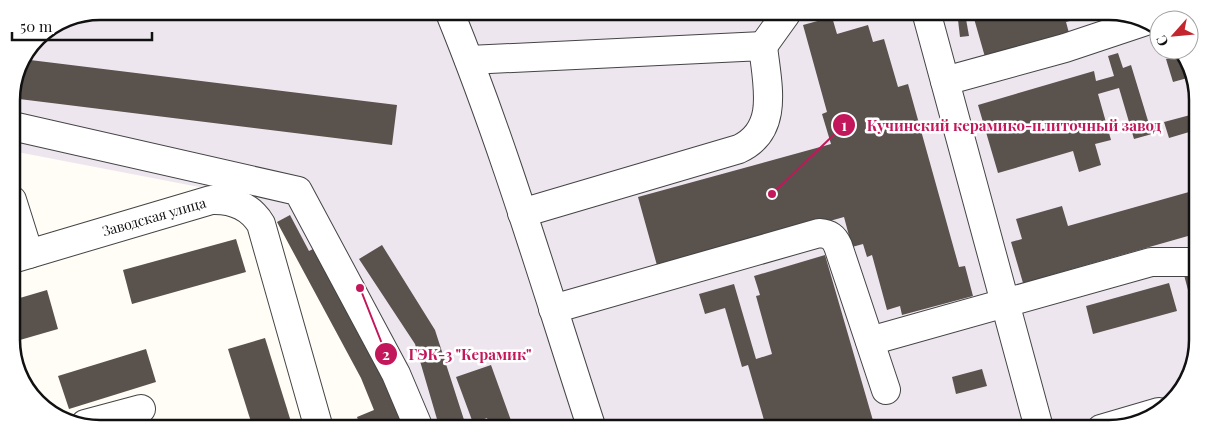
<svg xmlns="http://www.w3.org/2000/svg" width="1209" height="440" font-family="'Playfair Display',serif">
  <rect width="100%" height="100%" fill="#fffdf5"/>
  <!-- industrial -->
  <path fill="#eee6ef" d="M100,11l1037,5 22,14v20h21l17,38 -4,280 -30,43 -48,18 -775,-4 34,-15 -13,-32 -90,-167 -25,-15 -234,-45 -1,-57 10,-34 20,-27z"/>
  <!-- building -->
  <g fill="#5a524d">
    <path d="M973,15l115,1 -22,6 3,11 -84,24z"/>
    <path d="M832,17l5,17 31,-9 5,17 11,-3 14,48 10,-3 51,183 6,-1 8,30 -71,19 -2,-9 -13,4 -15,-55 -5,2 -4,-13 -11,3 -8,-30 -186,52 -20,-72 193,-53 -9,-30 5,-2 -24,-87z"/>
    <path d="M966,19l3,17 -9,1 -2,-17z"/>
    <path d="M1118,53l5,15 8,-3 21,69 -18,5 -15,-51 -21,6 13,46 -16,4 6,21 -22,7 -6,-21 -75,22 -20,-68 116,-34 2,10 18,-5 -6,-20z"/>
    <path d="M1182,55l9,22 -18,5 -7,-23z"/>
    <path d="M22,59l375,46 -5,40 -381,-47z"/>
    <path d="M1194,114l2,16 -27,8 -5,-16z"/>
    <path d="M1196,190l-1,44 -172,49 -12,-41 11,-3 -6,-20 46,-13 6,20z"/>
    <path d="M290,215l19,36 4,-2 65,120 25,57 -43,-1 -3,-8 17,-7 -13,-32 -84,-156z"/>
    <path d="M236,239l10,33 -114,32 -9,-34z"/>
    <path d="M382,245l53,85 31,96h-27l-24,-82 -56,-85z"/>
    <path d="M825,255l49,169 -10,4 -98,-1 -18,-62 -6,2 -17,-59 -20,6 -6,-20 35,-10 22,75 16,-5 -16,-58 4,-1 -6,-19z"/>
    <path d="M1194,272v32l-2,1 -8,-30z"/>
    <path d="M1169,283l8,28 -84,23 -7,-28z"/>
    <path d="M47,290l11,39 -45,13v-42z"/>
    <path d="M265,338l27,87h-40l-24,-76z"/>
    <path d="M146,349l10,33 -87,27 -11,-33z"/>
    <path d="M491,365l22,61h-23l-3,-8 -14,5 -17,-46z"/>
    <path d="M982,369l5,17 -31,8 -4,-17z"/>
  </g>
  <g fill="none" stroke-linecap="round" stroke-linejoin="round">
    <defs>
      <g id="minor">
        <path d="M450,13c55,135 96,275 141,413"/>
        <path d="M927,15l112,413"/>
        <path d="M763,46l23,-32"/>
        <path d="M469,60l294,-14c4,38 17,84 -24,103l-217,64"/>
        <path d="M945,81l120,-33 81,-27"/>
        <path d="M12,126l286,65 98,183 22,52"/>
        <path d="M12,200l17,54"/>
        <path d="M12,259l199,-59c21,-1 39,6 50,24l57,201"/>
        <path d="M553,309l266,-76c11,1 15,4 19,13l48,144"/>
        <path d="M870,341l281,-79h44"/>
        <path d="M85,424l56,-15"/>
        <path d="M1101,429l58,-17"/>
      </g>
    </defs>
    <!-- minor casing -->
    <use href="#minor" stroke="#444" stroke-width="30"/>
    <!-- minor -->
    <use href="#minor" stroke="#fff" stroke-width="28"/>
  </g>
  <g text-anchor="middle" stroke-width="5" stroke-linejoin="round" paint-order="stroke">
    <!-- street labels -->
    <g font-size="14" fill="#111" stroke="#fff">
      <text transform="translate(154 217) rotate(-16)" y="5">Заводская улица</text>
    </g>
  </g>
  <!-- crop -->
  <path d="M0 0H1209V440H0ZM100 20H1109A80 80 0 0 1 1189 100V340A80 80 0 0 1 1109 420H100A80 80 0 0 1 20 340V100A80 80 0 0 1 100 20Z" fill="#fff" fill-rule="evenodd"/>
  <path fill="none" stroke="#111" stroke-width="2.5" d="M100 20H1109A80 80 0 0 1 1189 100V340A80 80 0 0 1 1109 420H100A80 80 0 0 1 20 340V100A80 80 0 0 1 100 20Z"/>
  <!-- callouts -->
  <path fill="none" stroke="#c2185b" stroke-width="2" d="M772 194L844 125M360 288L386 354"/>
  <g fill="#c2185b" stroke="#fff" stroke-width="2">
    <circle cx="772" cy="194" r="5"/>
    <circle cx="360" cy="288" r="5"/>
    <circle cx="844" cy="125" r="12"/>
    <circle cx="386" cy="354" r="12"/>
  </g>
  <g font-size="15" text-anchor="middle" font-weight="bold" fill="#fff">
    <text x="844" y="131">1</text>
    <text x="386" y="360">2</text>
  </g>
  <g font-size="15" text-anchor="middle" font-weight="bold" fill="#c2185b" stroke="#fff" stroke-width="5" stroke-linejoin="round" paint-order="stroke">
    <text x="1014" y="131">Кучинский керамико-плиточный завод</text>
    <text x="470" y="360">ГЭК-3 "Керамик"</text>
  </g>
  <!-- north arrow -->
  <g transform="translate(1174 35) rotate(243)"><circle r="24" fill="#ffffff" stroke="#a0a0a0"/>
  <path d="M0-4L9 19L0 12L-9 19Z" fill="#c4262e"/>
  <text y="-8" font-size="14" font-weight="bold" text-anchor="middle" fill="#111111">С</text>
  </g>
  <!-- scale -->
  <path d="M12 32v8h140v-8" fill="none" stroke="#111111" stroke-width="2.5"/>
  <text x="20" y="32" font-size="15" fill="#111111" stroke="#ffffff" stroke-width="4" paint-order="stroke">50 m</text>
</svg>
